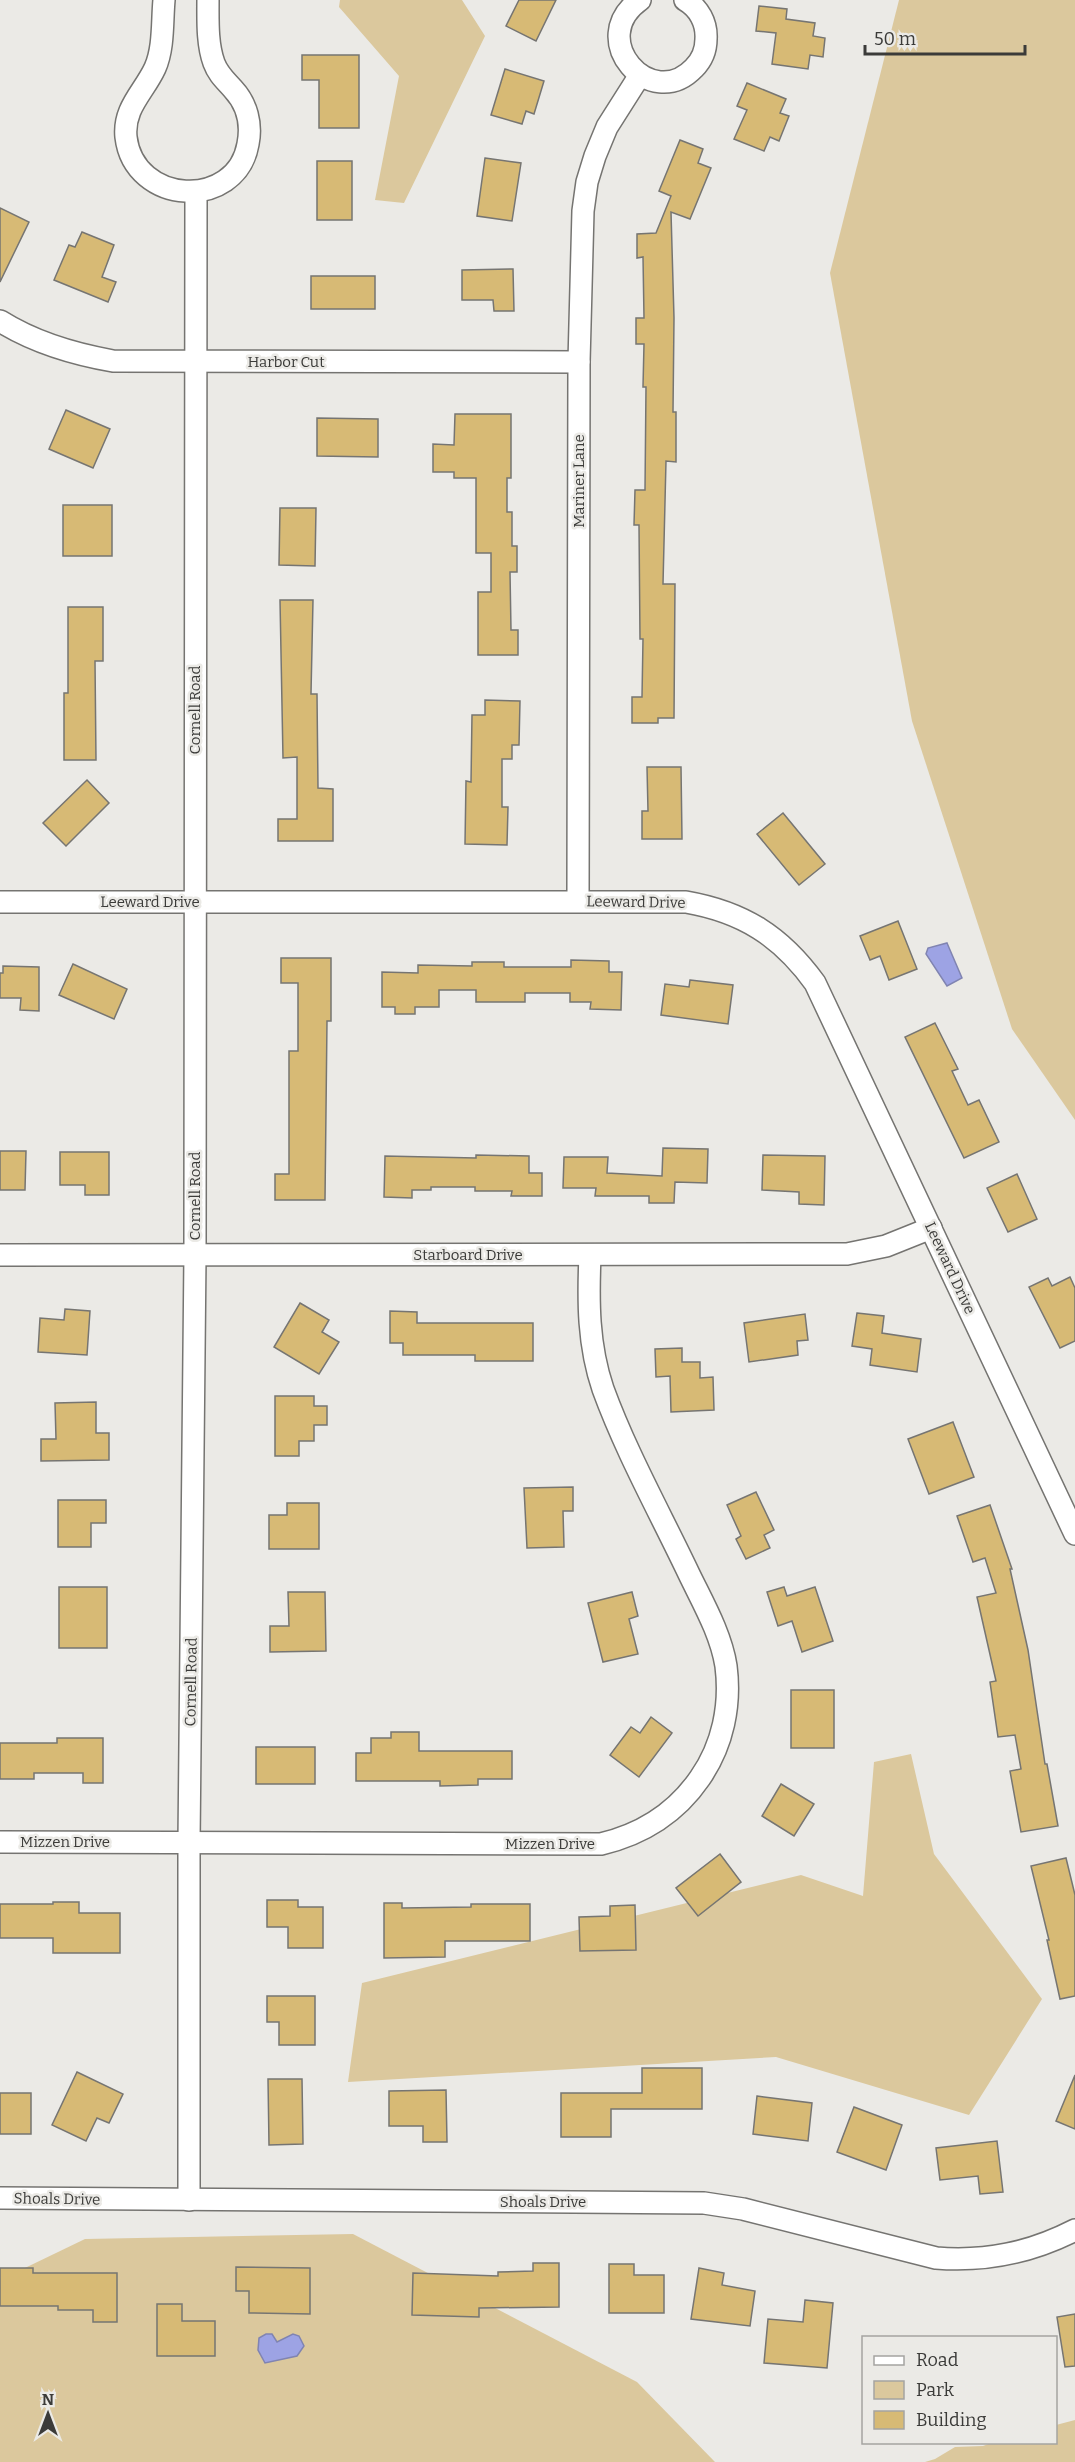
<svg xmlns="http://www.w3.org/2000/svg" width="1075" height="2462" font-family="Bitter,serif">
  <rect width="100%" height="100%" fill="#ebeae6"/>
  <!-- green -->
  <g fill="#dbc89d">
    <path d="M340,0h122l23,36 -81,167 -29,-3 24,-124 -60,-69z"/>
    <path d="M899,0h176v1120l-63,-91 -100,-308 -82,-448z"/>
    <path d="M911,1754l23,100 108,145 -73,116 -193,-58 -428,25 14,-99 439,-108 62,21 11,-134z"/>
    <path d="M353,2234l284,148 78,80h-715v-182l85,-41z"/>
    <path d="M1075,2420v42h-150l10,-3 20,-12 28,-1 11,-4h62v-17z"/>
  </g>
  <!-- water -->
  <g fill="#9da3e4" stroke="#8084b1" stroke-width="1.5">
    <path d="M947,943l15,35 -15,8 -21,-32 2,-6z"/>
    <path d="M266,2334h6l5,8 16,-8 6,2 5,10 -7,10 -32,7 -7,-13 1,-12z"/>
  </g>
  <!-- building -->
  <g fill="#d7ba75" stroke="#767572" stroke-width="1.5">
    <path d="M519,0h37l-20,41 -30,-15z"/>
    <path d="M759,6l28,3 -1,10 29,4 -2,13 12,2 -2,19 -13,-2 -2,14 -36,-5 4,-31 -20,-2z"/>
    <path d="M302,55h57v73h-40v-48h-17z"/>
    <path d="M505,69l39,12 -10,33 -8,-3 -4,13 -31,-9z"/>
    <path d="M747,83l39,16 -6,14 9,3 -10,25 -9,-4 -6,14 -30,-12 13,-29 -10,-4z"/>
    <path d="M680,140l23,9 -5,14 13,5 -21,51 -19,-7 3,106 -1,94h3v50l-10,-1 -3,123h12l-1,134h-16v5h-26v-26h10l1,-58h-3l-1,-114h-5l1,-35h10l1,-103h-3l1,-43h-8v-26h8l-1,-61 -6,1v-24l19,-1 15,-37 -12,-5z"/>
    <path d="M485,158l36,5 -9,58 -35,-5z"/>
    <rect x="317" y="161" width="35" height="59"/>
    <path d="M0,208l29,14 -29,60z"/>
    <path d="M82,232l32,13 -12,32 14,5 -8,20 -54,-22 15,-35 6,2z"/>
    <path d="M513,269l1,42h-20l-1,-11h-31v-30z"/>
    <rect x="311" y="276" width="64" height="33"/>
    <path d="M66,410l44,19 -17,39 -44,-19z"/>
    <path d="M455,414h56v64h-4v34h5v34h5v26h-7l1,58h7v25h-40v-63h13v-39h-15v-75h-22v-6h-21v-28l21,1z"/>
    <path d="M317,418l61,1v38l-61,-1z"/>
    <rect x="63" y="505" width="49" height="51"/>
    <path d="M280,508h36l-1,58 -36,-1z"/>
    <path d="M280,600h33l-2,94h6l1,94 15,1v52h-55v-22h19v-62l-14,1z"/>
    <path d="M68,607h35v54h-8l1,99h-32v-67h4z"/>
    <path d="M485,700l35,1 -1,44h-7v14h-10v48h6l-1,38 -42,-1 1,-63 5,1 1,-67h13z"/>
    <path d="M647,767h34l1,72h-40v-28h6z"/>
    <path d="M87,780l22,23 -43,43 -23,-23z"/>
    <path d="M783,813l42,51 -26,21 -42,-51z"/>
    <path d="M898,921l19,48 -28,11 -9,-24 -10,4 -10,-24z"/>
    <path d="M281,958h50v63h-4l-2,179h-50v-26h14v-123h9v-68h-17z"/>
    <path d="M571,960l38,1v11h13l-1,38 -31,-1 1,-7h-21v-9h-45v9h-49v-12h-37v17h-24v7h-20v-7h-13v-35l36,1v-8l54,1v-4h32v5h67z"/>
    <path d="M73,964l54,25 -13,30 -55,-24z"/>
    <path d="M3,966l36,1v44l-19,-1 1,-12h-21v-25h3z"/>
    <path d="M690,980l43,5 -5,39 -67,-9 4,-31 24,3z"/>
    <path d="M935,1023l23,46 -6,2 16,34 11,-5 20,42 -35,16 -59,-121z"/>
    <path d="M663,1148l45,1 -1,34 -32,-1 -1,21h-25v-7h-54l1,-8h-33l1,-31h44l-1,16 55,3z"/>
    <path d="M0,1151h26l-1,39h-25z"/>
    <path d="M60,1152h49v43h-24v-10h-25z"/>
    <path d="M476,1155l53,1v17h13v23h-31l1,-5h-37v-4h-44v3h-19v8l-28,-1 1,-41 91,2z"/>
    <path d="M763,1155l62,1 -1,49 -25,-1v-12l-37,-2z"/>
    <path d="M1017,1174l20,45 -29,13 -21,-44z"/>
    <path d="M1070,1277l5,11v53l-15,7 -31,-61 19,-9 4,8z"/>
    <path d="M300,1303l29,17 -7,12 17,10 -20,32 -45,-27z"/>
    <path d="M65,1309l25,2 -3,44 -49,-3 2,-34 24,2z"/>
    <path d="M390,1311l27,1v11h116v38h-58v-6h-72v-12h-13z"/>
    <path d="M857,1313l27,3 -2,17 39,6 -4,33 -47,-7 2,-16 -20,-3z"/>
    <path d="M805,1314l3,26 -11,1 1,14 -49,7 -5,-39z"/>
    <path d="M682,1348v14h18v16l13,-1 1,33 -43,2 -1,-36 -14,1 -1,-28z"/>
    <path d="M275,1396h39v10h13v19h-13v16h-15v15h-24z"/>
    <path d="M96,1402v31h13v27l-68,1v-22h15l-1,-36z"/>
    <path d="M953,1422l21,55 -45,17 -21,-55z"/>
    <path d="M573,1487v24h-10l1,36 -37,1 -3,-60z"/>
    <path d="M756,1492l18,38 -10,5 6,13 -24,11 -10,-20 5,-3 -14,-31z"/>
    <path d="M58,1500h48v23h-15v24h-33z"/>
    <path d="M287,1503h32v46h-50v-34h18z"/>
    <path d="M990,1505l22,64h-2l18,81 17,114h2l11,62 -37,6 -11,-61 11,-2 -6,-34 -17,2 -8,-55 6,-1 -19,-84 19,-4 -11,-35 -12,4 -16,-46z"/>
    <rect x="59" y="1587" width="48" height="61"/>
    <path d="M784,1587l3,9 28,-9 18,54 -31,11 -10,-31 -14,5 -11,-34z"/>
    <path d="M288,1592h37l1,59 -56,1v-26h19z"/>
    <path d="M632,1592l6,24 -9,3 9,35 -35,8 -15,-59z"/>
    <rect x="791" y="1690" width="43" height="58"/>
    <path d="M651,1717l21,16 -33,44 -29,-22 21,-28 9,6z"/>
    <path d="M391,1732h28v19h93v28h-34v6l-38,1v-5h-84v-28h15v-15h20z"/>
    <path d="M57,1738h46v45h-20v-10h-49v6h-34v-36h57z"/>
    <rect x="256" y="1747" width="59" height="37"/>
    <path d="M781,1784l33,20 -20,32 -32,-20z"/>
    <path d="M720,1854l21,28 -43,34 -22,-28z"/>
    <path d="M1066,1858l9,37v101l-15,3 -13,-59h2l-18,-74z"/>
    <path d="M267,1900h31v7h25v41h-35v-21h-21z"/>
    <path d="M53,1902h26v11h41v40h-67v-15h-53v-34h53z"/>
    <path d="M384,1903h18v5l69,-1v-3h59v37h-85v16l-61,1z"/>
    <path d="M635,1905l1,45 -56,1 -1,-34 31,-1v-10z"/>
    <path d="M267,1996h48v49h-36v-23h-12z"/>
    <path d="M642,2068h60v41h-91v28h-50v-44h81z"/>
    <path d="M77,2072l46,22 -14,29 -12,-5 -11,23 -34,-16z"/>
    <path d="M1075,2075v54l-19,-8z"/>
    <path d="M268,2079h34l1,65 -34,1z"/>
    <path d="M446,2090l1,52h-24v-16h-34v-35z"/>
    <rect x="0" y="2093" width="31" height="41"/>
    <path d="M757,2096l55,7 -4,38 -55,-7z"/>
    <path d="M854,2107l48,18 -16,45 -49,-18z"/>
    <path d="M997,2141l6,51 -23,2 -2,-18 -38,4 -4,-32z"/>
    <path d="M533,2263h26v44l-80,1v9l-67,-2 1,-42 85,3v-4l35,-1z"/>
    <path d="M609,2264h25v11h30v38h-55z"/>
    <path d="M236,2267l74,1v46l-61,-1v-22h-13z"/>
    <path d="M0,2268h33v5h84v49h-24v-12h-35v-4h-58z"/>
    <path d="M699,2268l25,5 -2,12 33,6 -5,35 -59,-7z"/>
    <path d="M805,2300l28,3 -6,65 -63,-5 4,-44 35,3z"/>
    <path d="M157,2304h25v17h33v35h-58z"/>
    <path d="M1075,2314v52l-10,1 -8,-50z"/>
  </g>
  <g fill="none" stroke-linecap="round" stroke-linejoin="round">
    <defs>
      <g id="minor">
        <path d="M164,0c-2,21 0,48 -9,68 -11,24 -32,40 -29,69 8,68 110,74 122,7 4,-20 -1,-40 -15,-55 -8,-9 -15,-15 -19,-26 -7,-19 -6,-43 -6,-63"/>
        <path d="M640,0c-55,39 11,113 54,68 8,-8 12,-18 12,-29 1,-16 -7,-31 -21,-39"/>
        <path d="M0,321c35,22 73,33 113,40l466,1"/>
        <path d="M578,901l1,-539 4,-151 4,-29 8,-26 12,-29 33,-52"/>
        <path d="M0,902h686c57,10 95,34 129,81l260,551"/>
        <path d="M0,1255l847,-1 39,-8 45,-18"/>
        <path d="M0,1842l601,2c42,-10 75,-31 99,-66 23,-33 31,-73 26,-112 -5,-32 -23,-63 -37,-92 -29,-61 -63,-122 -86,-185 -15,-44 -15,-88 -13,-134"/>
        <path d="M0,2198l704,5 39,6 193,49c50,4 94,-5 139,-28"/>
        <path d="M189,2200v-358l6,-587 1,-1063"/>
      </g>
    </defs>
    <!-- minor casing -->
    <use href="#minor" stroke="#757471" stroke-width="24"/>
    <!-- minor -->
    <use href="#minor" stroke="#fff" stroke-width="21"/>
  </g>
  <g text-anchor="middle" stroke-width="5" stroke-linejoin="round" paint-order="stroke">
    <!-- street labels -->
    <g font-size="15" fill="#3b3b39" stroke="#ebeae6">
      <text x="286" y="367">Harbor Cut</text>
      <text transform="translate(579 481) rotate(-90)" y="5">Mariner Lane</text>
      <text transform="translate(195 710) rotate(-90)" y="5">Cornell Road</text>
      <text x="150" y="907">Leeward Drive</text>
      <text transform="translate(636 902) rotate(1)" y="5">Leeward Drive</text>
      <text transform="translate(195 1196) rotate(-90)" y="5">Cornell Road</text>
      <text x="468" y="1260">Starboard Drive</text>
      <text transform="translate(950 1268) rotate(65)" y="5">Leeward Drive</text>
      <text transform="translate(191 1682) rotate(-89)" y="5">Cornell Road</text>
      <text x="65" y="1847">Mizzen Drive</text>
      <text x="550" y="1849">Mizzen Drive</text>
      <text transform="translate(57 2199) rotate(1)" y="5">Shoals Drive</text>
      <text x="543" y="2207">Shoals Drive</text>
    </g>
  </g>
  <!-- legend -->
  <rect x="862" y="2336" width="195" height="108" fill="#ebeae6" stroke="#a5a4a1" stroke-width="1.5"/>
  <rect x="874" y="2356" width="30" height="9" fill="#ffffff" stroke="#a5a4a1" stroke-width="1.5"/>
  <text x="916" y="2366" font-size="18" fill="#3b3b39">Road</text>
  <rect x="874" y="2381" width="30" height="18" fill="#dbc89d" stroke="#a5a4a1" stroke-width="1.5"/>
  <text x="916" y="2396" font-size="18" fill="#3b3b39">Park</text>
  <rect x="874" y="2411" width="30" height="18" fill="#d7ba75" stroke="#a5a4a1" stroke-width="1.5"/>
  <text x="916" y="2426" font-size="18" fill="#3b3b39">Building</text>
  <!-- north arrow -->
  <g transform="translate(48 2414)" stroke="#ebeae6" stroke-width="4.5" paint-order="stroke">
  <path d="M0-4.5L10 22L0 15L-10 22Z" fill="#3b3b39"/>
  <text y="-9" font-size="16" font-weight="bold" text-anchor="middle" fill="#3b3b39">N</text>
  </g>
  <!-- scale -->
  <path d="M865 45v9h160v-9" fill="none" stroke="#3b3b39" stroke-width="3"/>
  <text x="874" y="45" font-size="18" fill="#3b3b39" stroke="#ebeae6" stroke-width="4.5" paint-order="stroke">50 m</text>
</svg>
